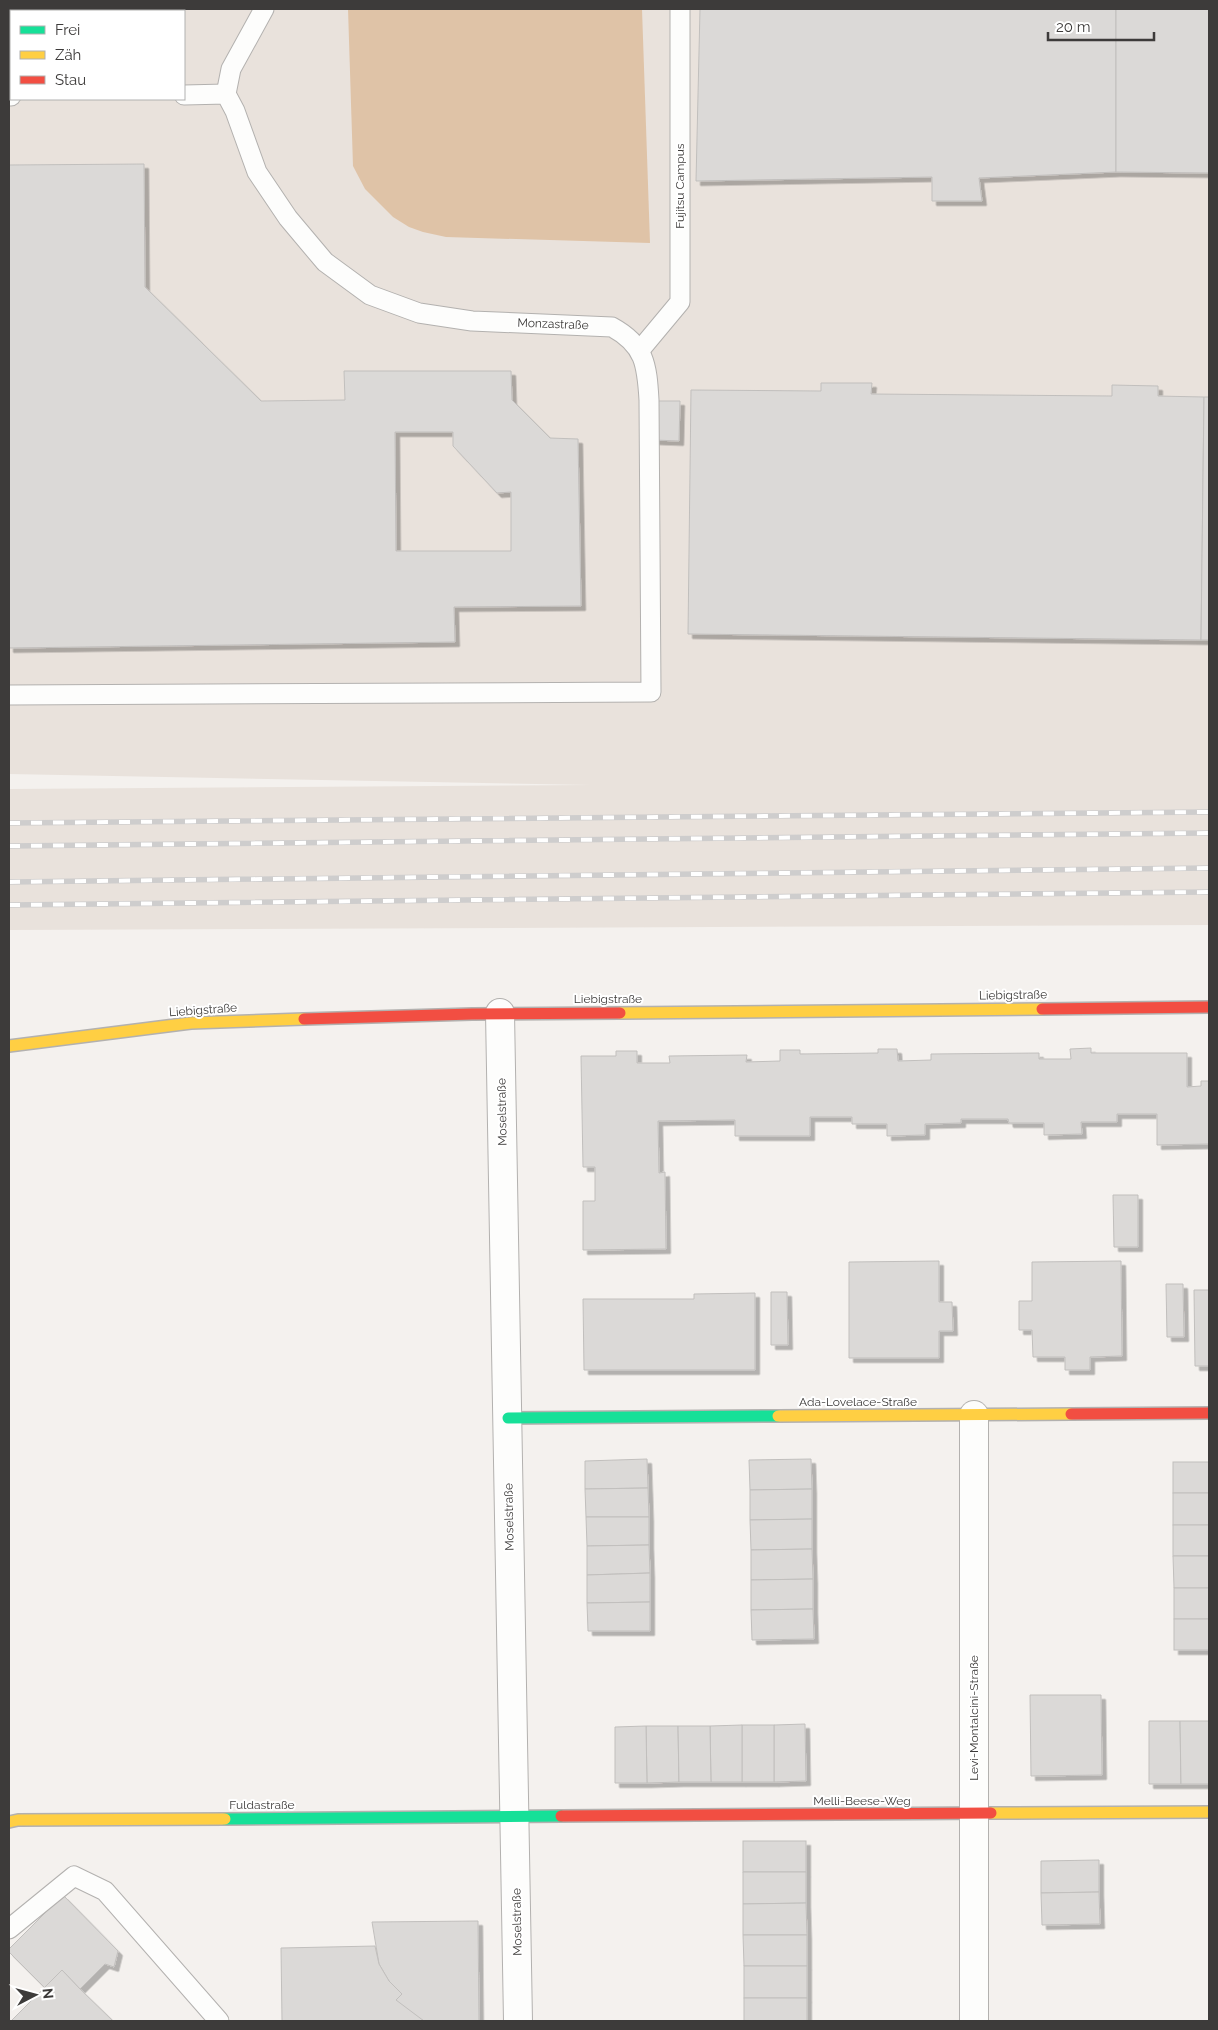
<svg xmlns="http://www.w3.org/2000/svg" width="1218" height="2030" font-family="Raleway,sans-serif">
  <defs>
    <filter id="shadow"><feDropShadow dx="4.5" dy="4.5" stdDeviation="0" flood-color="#0004"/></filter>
  </defs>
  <rect width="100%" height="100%" fill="#f4f1ee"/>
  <!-- built -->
  <path fill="#e9e2dc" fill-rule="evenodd" d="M9,9h1200v916l-1200,5v-141l582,-4 -582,-11zM11,11h173v88h-173z"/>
  <!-- water -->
  <path fill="#dfc3a7" d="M348,9h294l8,234 -204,-6 -23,-5 -14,-5 -16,-10 -28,-28 -12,-23z"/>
  <!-- building -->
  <g fill="#dbd9d7" stroke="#c1bfbd" fill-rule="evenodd" filter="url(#shadow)">
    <path d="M9,9h150v2h-148v15h-2z"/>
    <path d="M700,9h416v163l-137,6 3,23h-50v-24l-236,4z"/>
    <path d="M1116,9h93v164l-93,-1z"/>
    <path d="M144,164l1,123 116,114 84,-1 -1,-29h167l1,29 38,38 28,1 3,167 -127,1 1,35 -446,6v-483zM395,432h58v14l44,47 14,-1v59h-115z"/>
    <path d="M821,383h51l-1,11 241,2v-11l46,1v10l46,1 -3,243 -513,-6 3,-244 130,1z"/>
    <path d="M1204,397h5v243h-8z"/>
    <path d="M655,401h25l-1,40 -25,-1z"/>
    <path d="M1091,1048v5h96v34l14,-1v-5h8v63l-52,1v-31h-40v8h-36l1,12 -38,1v-12h-35l-1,-4h-47v4l-36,1v11l-38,1v-12h-35v-7h-42v19h-75v-16l-77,1 1,52 6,-1 1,77 -83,1v-49h12v-34h-12l-2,-111h35v-5h21v12h33l-1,-7 78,-1 -1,7 34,-1v-11h20v4l78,-1v-4h19l1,12 33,-1v-6l108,-1v6h32l-1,-10z"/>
    <path d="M1113,1195h25v52h-24z"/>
    <path d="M939,1261v41h13l1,29h-14v27h-90v-96z"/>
    <path d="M1121,1261l1,95 -32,1v13h-25v-13h-32l-1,-27h-13v-29h13v-39z"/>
    <path d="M1166,1284h17l1,53h-17z"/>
    <path d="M1194,1290h15v76h-14z"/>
    <path d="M771,1292h16l1,53h-17z"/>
    <path d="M755,1293v77h-171l-1,-71h111v-5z"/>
    <path d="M647,1459l1,29 -63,1v-28z"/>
    <path d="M811,1459l1,30 -62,1 -1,-30z"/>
    <rect x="1173" y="1462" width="36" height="31"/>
    <path d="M648,1488l1,29h-63l-1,-28z"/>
    <path d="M812,1489v30l-62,1v-30z"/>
    <rect x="1173" y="1493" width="36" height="32"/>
    <path d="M586,1517h63v28l-62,1z"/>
    <path d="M812,1519v30l-61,1 -1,-30z"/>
    <rect x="1173" y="1525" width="36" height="31"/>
    <path d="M649,1545l1,28 -63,2v-29z"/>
    <path d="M812,1549l1,30 -62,1v-30z"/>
    <path d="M1173,1556h36v32h-35z"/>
    <path d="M650,1573v29l-63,1v-28z"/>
    <path d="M813,1579v30l-62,1v-30z"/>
    <rect x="1174" y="1588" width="35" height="31"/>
    <path d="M650,1602v29h-62l-1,-28z"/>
    <path d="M813,1609l1,30 -62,1 -1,-30z"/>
    <rect x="1174" y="1619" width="35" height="31"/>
    <path d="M1030,1695h71l1,80 -71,1z"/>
    <path d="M1149,1721h31l1,63h-32z"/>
    <path d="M1180,1721h29v63h-28z"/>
    <path d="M805,1724l1,57 -32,1v-57z"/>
    <rect x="742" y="1725" width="32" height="57"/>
    <path d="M742,1725v57h-31l-1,-56z"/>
    <path d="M646,1726h32l1,56 -32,1z"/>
    <path d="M646,1726l1,57h-32v-56z"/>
    <path d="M678,1726h32l1,56h-32z"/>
    <rect x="743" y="1841" width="63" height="31"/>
    <path d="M1099,1860v32l-58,1v-32z"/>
    <path d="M743,1872h63v31l-63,1z"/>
    <path d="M1099,1892l1,32 -58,1 -1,-32z"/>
    <path d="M63,1895l55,56 -4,16 -9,-3 -25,25 -18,-19 -17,18 -36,-36v-3z"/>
    <path d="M806,1903l1,32h-64v-31z"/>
    <path d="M478,1921l1,100h-55l-15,-9 -13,-12 6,-6 -13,-13 -10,-17 -7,-42z"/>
    <path d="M743,1935h64v31h-63z"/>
    <path d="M375,1946l4,18 10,17 13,13 -6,6 28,21h-142l-1,-73z"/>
    <rect x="744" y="1966" width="63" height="32"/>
    <path d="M62,1970l18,19 33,32h-102z"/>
    <rect x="744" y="1998" width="63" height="23"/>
  </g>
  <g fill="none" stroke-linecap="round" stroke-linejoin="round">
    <defs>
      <g id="lane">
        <path d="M226,94l5,-25 33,-60"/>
        <path d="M9,96h2"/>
        <path d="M640,350l40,-48v-293"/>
        <path d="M9,695l642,-3 -2,-292c-2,-35 -4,-55 -37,-73l-140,-6 -53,-8 -49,-18 -45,-33 -37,-44 -31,-46 -22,-61 -9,-17 -42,1"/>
        <path d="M9,1929l65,-53 31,15 114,130"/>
      </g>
      <g id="street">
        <path d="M500,1013l18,1008"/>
        <path d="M974,1415v606"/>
      </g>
      <g id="fast">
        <path d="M508,1418l270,-2"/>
        <path d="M225,1819l336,-3"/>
      </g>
      <g id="slow">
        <path d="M620,1013l422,-4"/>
        <path d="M9,1046l182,-23 113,-4"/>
        <path d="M778,1416l293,-2"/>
        <path d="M991,1813l218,-1"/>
        <path d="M9,1822l9,-2 207,-1"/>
      </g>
      <g id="jam">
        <path d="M1042,1009l167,-2"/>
        <path d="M304,1019l168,-5 148,-1"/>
        <path d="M1071,1414l138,-1"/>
        <path d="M561,1816l430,-3"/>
      </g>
    </defs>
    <!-- lane casing -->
    <use href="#lane" stroke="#b3b1af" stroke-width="21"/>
    <!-- street casing -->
    <use href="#street" stroke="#b3b1af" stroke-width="30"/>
    <!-- fast casing -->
    <use href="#fast" stroke="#b3b1af" stroke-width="14"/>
    <!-- slow casing -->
    <use href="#slow" stroke="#b3b1af" stroke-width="14"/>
    <!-- jam casing -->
    <use href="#jam" stroke="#b3b1af" stroke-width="14"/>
    <!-- lane -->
    <use href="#lane" stroke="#fdfdfc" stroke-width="19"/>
    <!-- street -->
    <use href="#street" stroke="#fdfdfc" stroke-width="28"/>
    <!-- fast -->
    <use href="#fast" stroke="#16e098" stroke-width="11"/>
    <!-- slow -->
    <use href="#slow" stroke="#ffcf43" stroke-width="11"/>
    <!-- jam -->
    <use href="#jam" stroke="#f24e42" stroke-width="11"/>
    <defs>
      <g id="rail">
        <path d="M9,823l1200,-11"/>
        <path d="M9,846l1200,-13"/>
        <path d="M9,882l1200,-14"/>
        <path d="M9,905l1200,-13"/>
      </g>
    </defs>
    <!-- rail casing -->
    <use href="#rail" stroke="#cecdcd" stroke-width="5.5"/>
    <!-- rail -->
    <use href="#rail" stroke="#fff" stroke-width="4" stroke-dasharray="11" stroke-linecap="butt"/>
  </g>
  <g text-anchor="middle" stroke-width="4" stroke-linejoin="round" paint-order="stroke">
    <!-- street labels -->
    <g font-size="12" fill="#3d3b3a" stroke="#fff">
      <text transform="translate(680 186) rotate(-90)" y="4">Fujitsu Campus</text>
      <text transform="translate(553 324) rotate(2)" y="4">Monzastraße</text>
      <text transform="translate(1013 995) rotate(-1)" y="4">Liebigstraße</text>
      <text x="608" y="1003">Liebigstraße</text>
      <text transform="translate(203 1010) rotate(-4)" y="4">Liebigstraße</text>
      <text transform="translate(502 1112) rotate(-91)" y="4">Moselstraße</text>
      <text x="858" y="1406">Ada-Lovelace-Straße</text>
      <text transform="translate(509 1517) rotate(-91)" y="4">Moselstraße</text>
      <text transform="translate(974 1718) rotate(-90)" y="4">Levi-Montalcini-Straße</text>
      <text x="862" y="1805">Melli-Beese-Weg</text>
      <text x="262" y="1809">Fuldastraße</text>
      <text transform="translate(517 1922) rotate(-91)" y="4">Moselstraße</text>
    </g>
  </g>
  <!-- border -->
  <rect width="1218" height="2030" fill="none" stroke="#3d3b3a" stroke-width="20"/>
  <!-- legend -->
  <rect x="10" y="10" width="175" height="90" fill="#ffffff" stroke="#b1b1b0"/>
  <rect x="20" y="26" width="25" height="8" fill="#16e098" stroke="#b1b1b0"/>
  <text x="55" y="35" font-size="15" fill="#3d3b3a">Frei</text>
  <rect x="20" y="51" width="25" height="8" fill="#ffcf43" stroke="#b1b1b0"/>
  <text x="55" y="60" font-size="15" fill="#3d3b3a">Zäh</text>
  <rect x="20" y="76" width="25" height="8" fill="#f24e42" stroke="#b1b1b0"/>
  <text x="55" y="85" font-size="15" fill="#3d3b3a">Stau</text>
  <!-- north arrow -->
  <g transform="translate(35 1995) rotate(84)" stroke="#ffffff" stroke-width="4" paint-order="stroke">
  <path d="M0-4L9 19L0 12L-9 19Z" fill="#3d3b3a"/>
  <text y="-8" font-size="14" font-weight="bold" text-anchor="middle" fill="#3d3b3a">N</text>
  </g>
  <!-- scale -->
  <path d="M1048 32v8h106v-8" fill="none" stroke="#3d3b3a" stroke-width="2.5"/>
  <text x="1056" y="32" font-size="15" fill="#3d3b3a" stroke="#ffffff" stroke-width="4" paint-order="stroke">20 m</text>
</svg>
